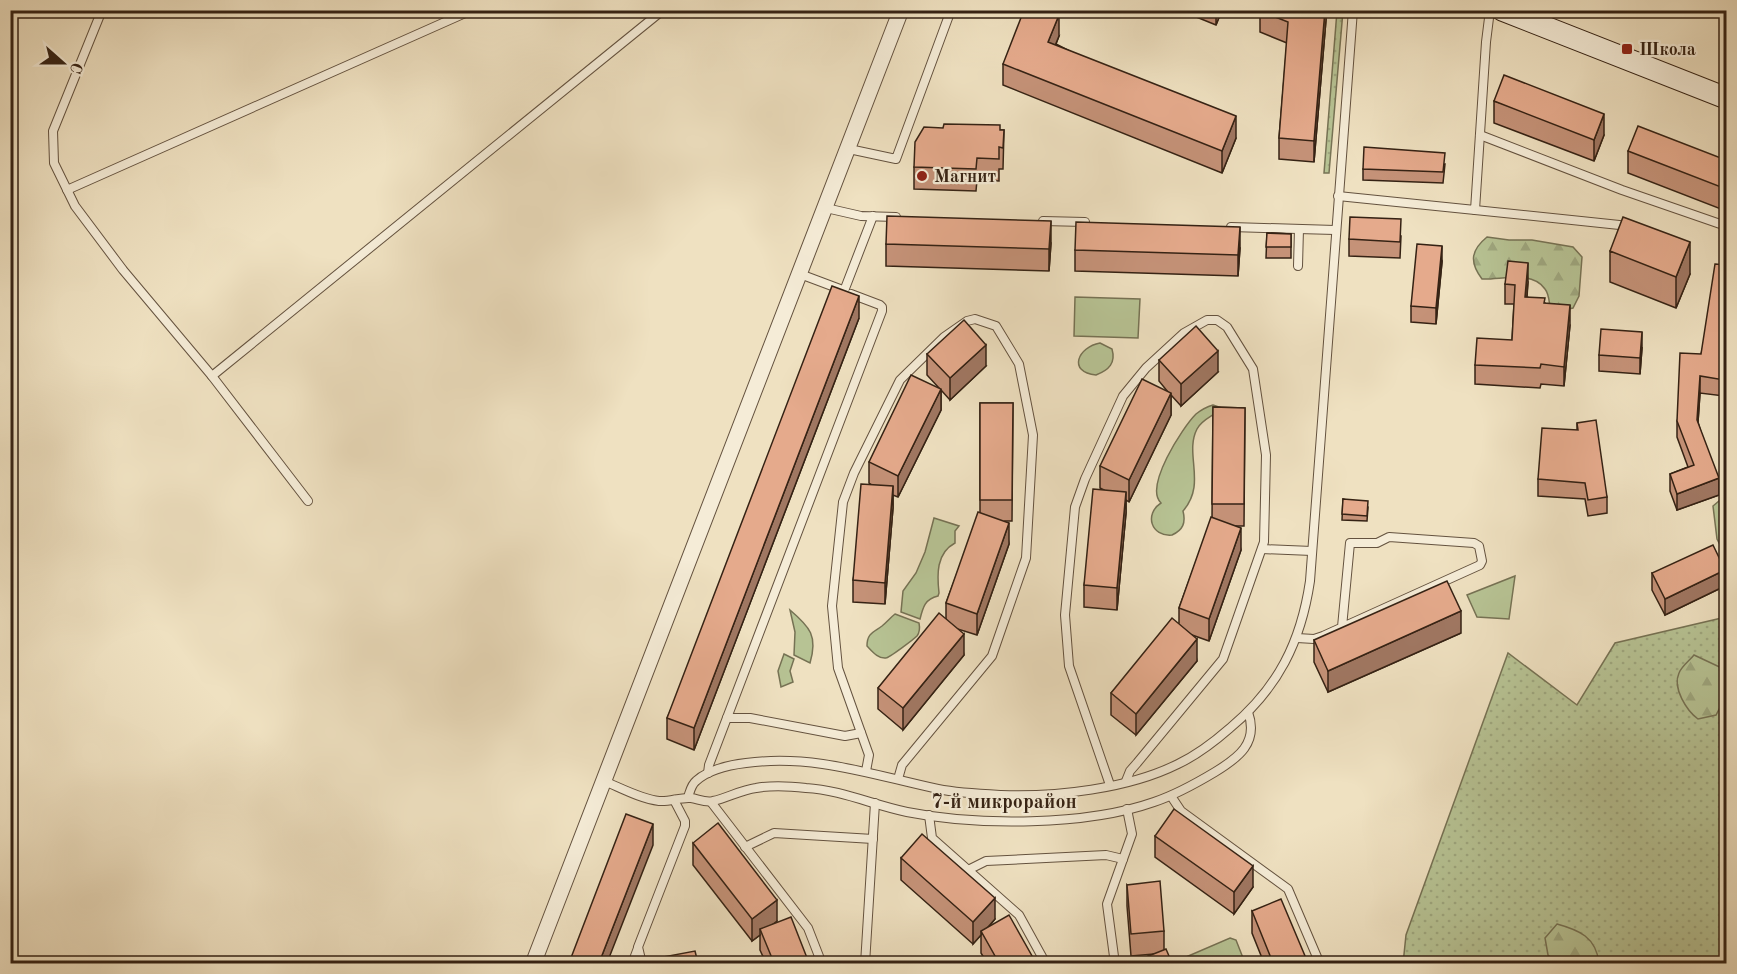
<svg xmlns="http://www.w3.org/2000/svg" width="1737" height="974" font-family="'Old Standard TT',serif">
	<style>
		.grass { fill: url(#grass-dots); stroke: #767254; stroke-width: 1.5 }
		.forest { fill: url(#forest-firs); stroke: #767254; stroke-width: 1.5 }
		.park { fill: #b7c394; stroke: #767254; stroke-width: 1.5 }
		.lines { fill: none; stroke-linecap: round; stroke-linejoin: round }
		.lane-casing { stroke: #64523f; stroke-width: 10 }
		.street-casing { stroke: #64523f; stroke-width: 17 }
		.secondary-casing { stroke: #352214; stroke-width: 23 }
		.lane { stroke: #f5ecd7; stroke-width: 8 }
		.street { stroke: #f5ecd7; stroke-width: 15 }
		.secondary { stroke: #f5ecd7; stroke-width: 21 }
		.wall { fill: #c59278; stroke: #352214; stroke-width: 1.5 }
		.shaded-wall { fill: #a07762; stroke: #352214; stroke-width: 1.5 }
		.building { fill: #e5aa8c; stroke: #352214; stroke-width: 1.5 }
		.poi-dot { fill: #8f2418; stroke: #f5ecd7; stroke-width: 2 }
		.labels { text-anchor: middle; stroke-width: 4.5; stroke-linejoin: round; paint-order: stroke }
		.poi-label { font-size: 18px; font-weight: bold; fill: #352214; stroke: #f5ecd7; text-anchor: start }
		.neighbourhood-label { font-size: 20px; font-weight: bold; fill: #352214; stroke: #f5ecd7 }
	</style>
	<defs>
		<pattern id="grass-dots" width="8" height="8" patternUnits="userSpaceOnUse" patternTransform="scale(1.5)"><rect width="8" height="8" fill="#b7c394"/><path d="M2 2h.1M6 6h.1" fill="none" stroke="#9ea77f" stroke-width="1.8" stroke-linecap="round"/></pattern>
		<pattern id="forest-firs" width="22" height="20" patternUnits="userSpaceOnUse" patternTransform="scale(1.5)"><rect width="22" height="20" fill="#b7c394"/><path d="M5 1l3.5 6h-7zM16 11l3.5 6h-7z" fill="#9ea77f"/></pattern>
	</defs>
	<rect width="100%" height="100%" fill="#efe1c1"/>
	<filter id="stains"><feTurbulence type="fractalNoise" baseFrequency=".00333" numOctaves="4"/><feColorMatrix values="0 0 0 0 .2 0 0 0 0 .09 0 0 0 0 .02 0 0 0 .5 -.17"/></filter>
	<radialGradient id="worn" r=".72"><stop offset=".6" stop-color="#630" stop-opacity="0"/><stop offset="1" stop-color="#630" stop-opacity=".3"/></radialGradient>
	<g class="grass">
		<polygon points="1337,11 1343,11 1329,173 1324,173"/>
		<polygon points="1726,617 1726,963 1403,964 1406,935 1508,653 1577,705 1615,643"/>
	</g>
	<g class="forest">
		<path d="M1487 237 1509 240H1532L1573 247 1582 257 1579 296 1573 308 1559 311 1550 307C1549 301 1549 294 1545 289 1532 270 1501 280 1482 279 1469 262 1471 250 1487 237Z"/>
		<polygon points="1726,495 1726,556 1717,539 1713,506"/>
		<path d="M1694 655 1726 670V696L1716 715 1698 719C1687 711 1672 688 1679 673 1681 667 1690 660 1694 655Z"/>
		<path d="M1557 924C1579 930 1596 937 1599 963H1558L1548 955 1545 938Z"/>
	</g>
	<g class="park">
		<polygon points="1075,297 1140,299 1138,338 1074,336"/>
		<path d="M1100 343 1112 349C1116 363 1109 370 1096 375 1067 372 1078 347 1100 343Z"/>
		<path d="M1213 405 1222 408C1214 416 1202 419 1197 429 1184 454 1207 484 1183 511 1186 523 1183 530 1172 535 1151 537 1144 514 1161 503 1144 487 1182 428 1196 414 1201 410 1206 407 1213 405Z"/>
		<path d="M934 518 959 526 955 531V543C936 553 937 575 939 593L938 596C925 599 923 607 920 619L901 612 903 591 916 573 925 552Z"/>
		<polygon points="1515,576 1509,619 1477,617 1467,595"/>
		<path d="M790 610C810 627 818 636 810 663L794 655 795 632Z"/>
		<path d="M895 614 919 623C920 628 920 632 917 636 914 639 889 658 886 658 878 659 872 651 867 646 867 633 874 632 882 626 887 622 890 618 895 614Z"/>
		<polygon points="784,654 794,659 790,671 793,682 781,687 778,671"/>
		<polygon points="1230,938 1236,940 1245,963 1187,963 1186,957"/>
	</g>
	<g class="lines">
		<g class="lane-casing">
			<g id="lane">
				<polyline points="102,10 53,131 54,163 75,206 123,270 212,376 308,501"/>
				<polyline points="1480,135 1622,190 1726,226"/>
				<polyline points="849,149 896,159 951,10"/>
				<polyline points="67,190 472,10"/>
				<polyline points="1338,196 1475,210 1486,42 1490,10"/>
				<polyline points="826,208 861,216 896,217"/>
				<polyline points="1475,210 1629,226"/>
				<polyline points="1043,221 1085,222"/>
				<polyline points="1231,227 1335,230"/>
				<polyline points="1298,266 1299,229"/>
				<polyline points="800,274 840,289"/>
				<polyline points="844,291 873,216"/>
				<polyline points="212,376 663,10"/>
				<polyline points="1262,549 1312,551"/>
				<polyline points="1297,638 1314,639 1323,636 1480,565 1482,561 1479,546 1474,543 1389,537 1377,543 1350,543 1342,627"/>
				<polyline points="727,718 750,718 845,736 861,733"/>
				<polyline points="866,771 869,755 838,668 832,606 843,502 854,473 900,380 944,337 967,321 975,319 996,326 1019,364 1033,435 1026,558 992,656 902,765 898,779"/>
				<polyline points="708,773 709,765 882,311 882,307 880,305 851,294"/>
				<path d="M604 781C621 788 641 799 659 801 670 802 680 797 691 798 698 799 706 803 713 801 727 798 741 790 756 788 772 785 789 786 806 788 841 790 873 805 907 812 977 826 1086 826 1154 802 1175 795 1195 784 1215 772 1238 758 1259 743 1248 712"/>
				<polyline points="1110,785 1069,666 1065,615 1075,507 1085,479 1123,396 1146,368 1184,333 1207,320 1217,320 1227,327 1253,369 1266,455 1264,542 1223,659 1137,763 1130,771 1126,781"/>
				<polyline points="1171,796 1181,811 1288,889 1320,964"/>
				<path d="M688 797C690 792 691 785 696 781 709 769 729 765 746 763 815 754 872 775 938 789 958 793 980 794 1001 795 1056 797 1128 789 1178 764 1197 755 1214 742 1230 728 1278 688 1301 642 1310 581L1353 10"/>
				<polyline points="711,802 808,928 822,964"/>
				<polyline points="929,815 932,838 1019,915 1046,964"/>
				<polyline points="745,847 774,833 873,839"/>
				<polyline points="968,870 986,861 1106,855 1123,859"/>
				<polyline points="632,964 638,948"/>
				<polyline points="642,964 638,947 685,826 685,821 674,800"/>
				<polyline points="865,964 875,803"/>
				<polyline points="1115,964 1107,904 1132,834 1127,809"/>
			</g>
		</g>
		<g class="street-casing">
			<polyline id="street" points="533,964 901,10"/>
		</g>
		<g class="secondary-casing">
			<polyline id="secondary" points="1502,10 1726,98"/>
		</g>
		<use href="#lane" class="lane"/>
		<use href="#street" class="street"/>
		<use href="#secondary" class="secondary"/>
	</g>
	<g class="wall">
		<polygon points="1179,10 1222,10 1216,25"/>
		<polygon points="1326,10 1326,20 1314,162 1279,159 1279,138 1287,43 1260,32 1260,11"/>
		<polygon points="1709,10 1726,10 1726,19 1719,16"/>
		<polygon points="1059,36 1056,44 1236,138 1222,173 1003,85 1003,64"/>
		<polygon points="1494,101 1604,135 1594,161 1494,123"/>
		<polygon points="1000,130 1004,130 1003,169 999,169 999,181 977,180 976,191 914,189 914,167"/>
		<polygon points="1628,151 1726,160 1726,211 1628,173"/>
		<polygon points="1445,164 1443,183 1363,180 1363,169"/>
		<polygon points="1267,233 1291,234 1291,258 1266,258"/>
		<polygon points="1401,236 1400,258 1349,256 1349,239"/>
		<polygon points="1051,243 1049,271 886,266 886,244"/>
		<polygon points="1240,248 1238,276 1075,271 1075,250"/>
		<polygon points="1610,251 1690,274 1676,308 1610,282"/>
		<polygon points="1442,262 1436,324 1411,322 1411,306"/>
		<polygon points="1726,265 1726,378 1724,396 1700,393 1698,422 1719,495 1677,510 1670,491 1670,474 1688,467 1677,437 1677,421 1701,354"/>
		<polygon points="1528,282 1527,297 1545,303 1570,325 1564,386 1541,384 1540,388 1475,384 1475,365 1512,340 1514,304 1505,304 1505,284"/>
		<polygon points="859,318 694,750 667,739 667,718"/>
		<polygon points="1642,348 1640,374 1599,371 1599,355"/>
		<polygon points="927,354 986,366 950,400 941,390 941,410 898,497 893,495 893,508 885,604 853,602 853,580 872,485 869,483 869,462 939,388 927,375"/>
		<polygon points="1159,360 1218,372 1181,406 1171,395 1171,415 1129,502 1126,500 1126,513 1117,610 1084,607 1084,585 1104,490 1100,488 1100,466 1168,392 1159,381"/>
		<polygon points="980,403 1013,403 1012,521 1005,521 1009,544 977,635 958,629 964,655 903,730 878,709 878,688 946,619 946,603 980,512"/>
		<polygon points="1213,407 1245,408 1244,526 1235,526 1241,550 1209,641 1192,635 1197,661 1136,735 1111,715 1111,693 1179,623 1179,608 1212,518"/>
		<polygon points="1577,423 1607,497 1607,513 1588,516 1585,499 1538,496 1538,479 1577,430"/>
		<polygon points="1343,499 1368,507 1367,521 1342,520"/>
		<polygon points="1652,573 1725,586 1665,615 1652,590"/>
		<polygon points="1461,633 1328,692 1314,662 1314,640"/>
		<polygon points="1155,836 1253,887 1234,914 1155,857"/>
		<polygon points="693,843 777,921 775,923 809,963 766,963 760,950 760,935 752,941 693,865"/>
		<polygon points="901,858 995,919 988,928 1036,963 987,963 981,953 981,935 973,944 901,880"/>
		<polygon points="1127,885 1164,931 1164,949 1172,963 1136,963 1136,961 1154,954 1131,956 1127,906"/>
		<polygon points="1252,911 1308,963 1264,963 1252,933"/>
	</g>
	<g class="shaded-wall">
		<polygon points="1216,10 1222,10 1216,25"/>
		<polygon points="1325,10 1326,10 1326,20 1314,162 1314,141"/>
		<polygon points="1059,15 1059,36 1048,63 1048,42"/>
		<polygon points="1604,114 1604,135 1594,161 1594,140"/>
		<polygon points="1236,116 1236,138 1222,173 1222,151"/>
		<polygon points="1051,221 1051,243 1049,271 1049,249"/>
		<polygon points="1240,227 1240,248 1238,276 1238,255"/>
		<polygon points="1690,242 1690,274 1676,308 1676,277"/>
		<polygon points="1442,246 1442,262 1436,324 1436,308"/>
		<polygon points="1528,263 1528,282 1525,317 1525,297"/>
		<polygon points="859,296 859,318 694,750 694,728"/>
		<polygon points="1570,305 1570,325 1564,386 1564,367"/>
		<polygon points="1642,332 1642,348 1640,374 1640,358"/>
		<polygon points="986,345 986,366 950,400 950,378"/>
		<polygon points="1218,351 1218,372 1181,406 1181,384"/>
		<polygon points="1726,361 1726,378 1724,396 1724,380"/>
		<polygon points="1700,376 1700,393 1697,437 1697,420"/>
		<polygon points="941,389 941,410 898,497 898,476"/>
		<polygon points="1171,393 1171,415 1129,502 1129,480"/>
		<polygon points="1719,478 1719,495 1677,510 1677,494"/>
		<polygon points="893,486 893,508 885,604 885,583"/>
		<polygon points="1126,492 1126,513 1117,610 1117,588"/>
		<polygon points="1009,523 1009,544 977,635 977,614"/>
		<polygon points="1241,528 1241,550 1209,641 1209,619"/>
		<polygon points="1725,570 1725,586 1665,615 1665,599"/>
		<polygon points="1461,611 1461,633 1328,692 1328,671"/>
		<polygon points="964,634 964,655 903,730 903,708"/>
		<polygon points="1197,639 1197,661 1136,735 1136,714"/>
		<polygon points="653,824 653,845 607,963 599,963"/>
		<polygon points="1253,866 1253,887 1234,914 1234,892"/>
		<polygon points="995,898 995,919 982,934 981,931 981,935 973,944 973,922"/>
		<polygon points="777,900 777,921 762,933 760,929 760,935 752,941 752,919"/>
	</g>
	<g class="building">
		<polygon points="1024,10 1048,10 1059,15 1048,42 1236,116 1222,151 1003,64"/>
		<polygon points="1325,10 1314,141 1279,138 1288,22 1260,11"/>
		<polygon points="1504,75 1604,114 1594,140 1494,101"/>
		<polygon points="944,124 1000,125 1000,130 1004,130 1003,148 999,147 999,159 977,158 976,169 914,167 915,142 924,127 943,128"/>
		<polygon points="1638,126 1726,160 1726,189 1628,151"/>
		<polygon points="1364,147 1445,153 1443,172 1363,169"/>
		<polygon points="887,216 1051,221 1049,249 886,244"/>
		<polygon points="1350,217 1401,219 1400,242 1349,239"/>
		<polygon points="1623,217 1690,242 1676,277 1610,251"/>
		<polygon points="1076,222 1240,227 1238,255 1075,250"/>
		<polygon points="1267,233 1291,234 1291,247 1266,247"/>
		<polygon points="1417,244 1442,246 1436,308 1411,306"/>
		<polygon points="1508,261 1528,263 1525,297 1545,298 1544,303 1570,305 1564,367 1541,364 1540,368 1475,365 1477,338 1512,340 1515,285 1505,284"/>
		<polygon points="1715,264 1726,265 1726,361 1724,380 1700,376 1697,420 1719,478 1677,494 1670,474 1694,465 1677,421 1680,353 1701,354"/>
		<polygon points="832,286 859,296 694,728 667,718"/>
		<polygon points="964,320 986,345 950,378 927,354"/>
		<polygon points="1196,326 1218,351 1181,384 1159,360"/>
		<polygon points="1601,329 1642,332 1640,358 1599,355"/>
		<polygon points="911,375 941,389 898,476 869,462"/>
		<polygon points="1142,379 1171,393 1129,480 1100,466"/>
		<polygon points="980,403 1013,403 1012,500 980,500"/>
		<polygon points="1213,407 1245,408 1244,504 1212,504"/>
		<polygon points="1596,420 1607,497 1588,500 1585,483 1538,479 1542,428 1578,430 1577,423"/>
		<polygon points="861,484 893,486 885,583 853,580"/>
		<polygon points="1093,489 1126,492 1117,588 1084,585"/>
		<polygon points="1343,499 1368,501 1367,516 1342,514"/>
		<polygon points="978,512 1009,523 977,614 946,603"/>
		<polygon points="1211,517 1241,528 1209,619 1179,608"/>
		<polygon points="1713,545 1725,570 1665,599 1652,573"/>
		<polygon points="1447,581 1461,611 1328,671 1314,640"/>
		<polygon points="939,613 964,634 903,708 878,688"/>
		<polygon points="1172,618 1197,639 1136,714 1111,693"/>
		<polygon points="1174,809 1253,866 1234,892 1155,836"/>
		<polygon points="626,814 653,824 599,963 569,963"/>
		<polygon points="718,823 777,900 752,919 693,843"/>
		<polygon points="922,834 995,898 973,922 901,858"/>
		<polygon points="1160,881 1164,931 1131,934 1127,885"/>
		<polygon points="1281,899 1308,963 1273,963 1252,911"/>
		<polygon points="1009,915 1036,963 999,963 981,931"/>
		<polygon points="791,917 809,963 774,963 760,929"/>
		<polygon points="1166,949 1172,963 1137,963 1136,961"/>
		<polygon points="695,951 698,963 664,963 663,957"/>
	</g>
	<g class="poi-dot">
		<rect x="1621" y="43" width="12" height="12" rx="3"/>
		<circle cx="922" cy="176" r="6"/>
	</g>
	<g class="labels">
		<g class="poi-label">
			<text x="1639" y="55">Школа</text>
			<text x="934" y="182">Магнит</text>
		</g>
		<g class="neighbourhood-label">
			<text x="1004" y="808">7-й микрорайон</text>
		</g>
	</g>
	<rect width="1737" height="974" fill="none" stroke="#efe1c1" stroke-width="36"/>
	<rect x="12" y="12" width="1713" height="950" fill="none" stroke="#352214" stroke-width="3"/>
	<rect x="18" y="18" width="1701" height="938" fill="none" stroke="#352214" stroke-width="1.5"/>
	<g transform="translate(63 63) rotate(111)" stroke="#f5ecd7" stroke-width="4.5" paint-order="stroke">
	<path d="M0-4.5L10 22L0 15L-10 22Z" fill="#352214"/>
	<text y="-9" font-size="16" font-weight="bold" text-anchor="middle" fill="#352214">С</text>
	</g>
	<rect width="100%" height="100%" filter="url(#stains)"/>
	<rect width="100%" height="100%" fill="url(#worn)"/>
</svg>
